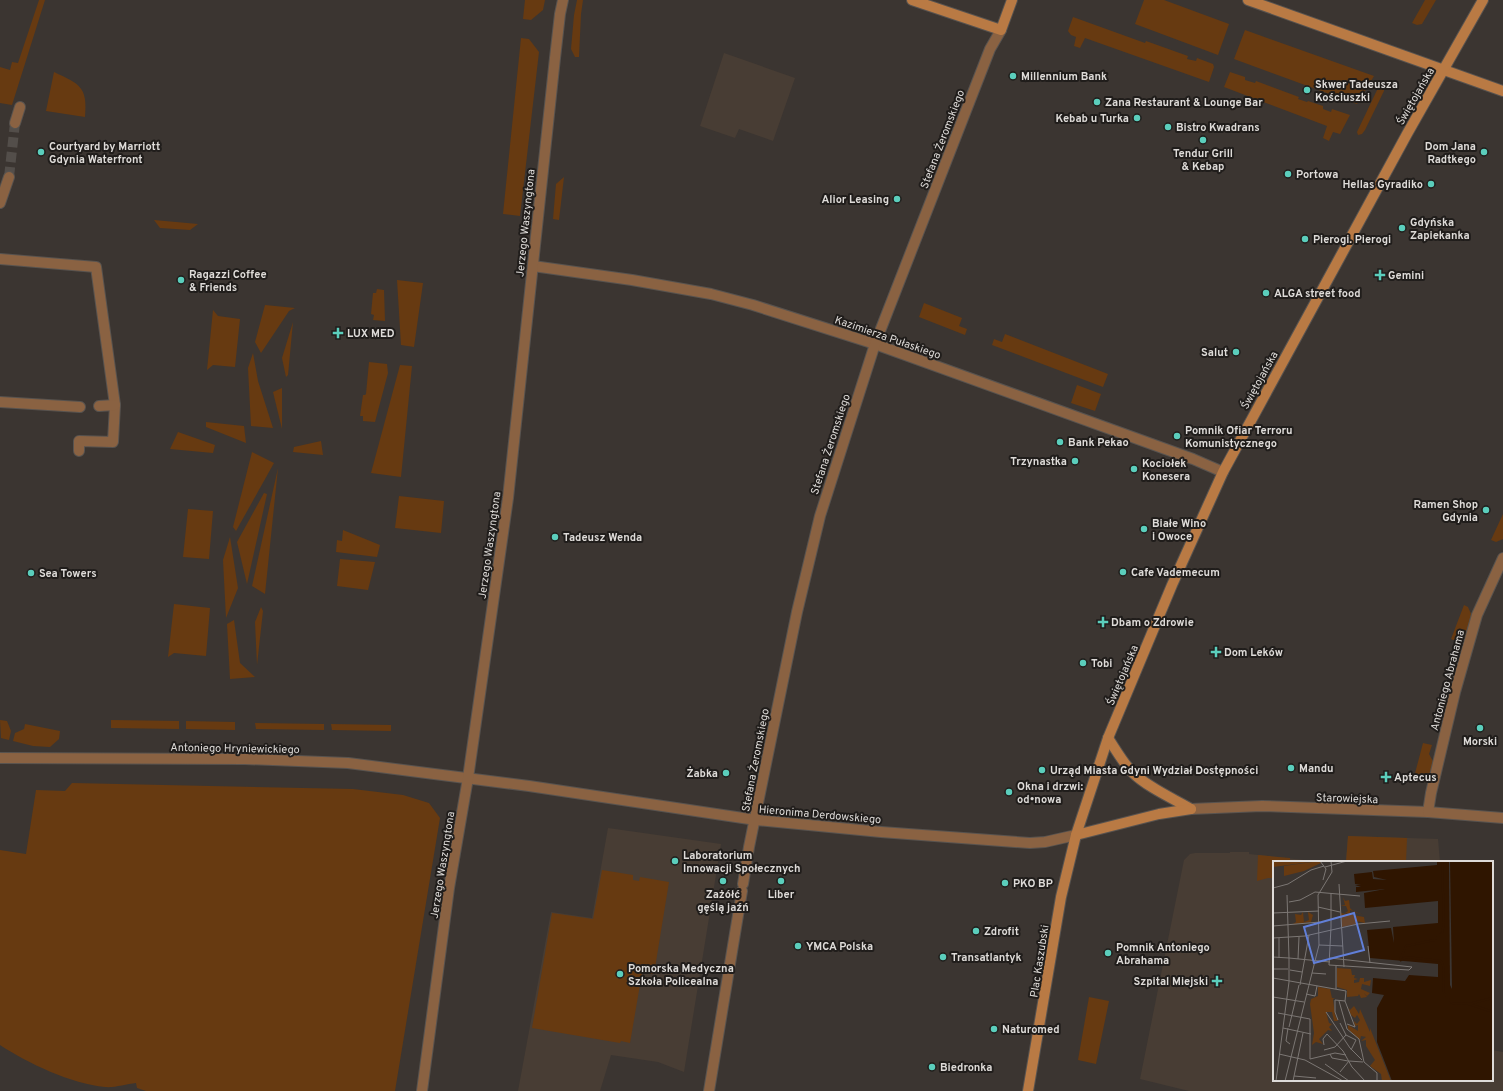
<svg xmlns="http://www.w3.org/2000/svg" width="1503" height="1091" font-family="Overpass,sans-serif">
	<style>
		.built { fill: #483d34 }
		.green { fill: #673a11 }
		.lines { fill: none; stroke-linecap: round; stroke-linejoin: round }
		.street-tunnel { stroke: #534e4a; stroke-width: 10; stroke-dasharray: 10 5; stroke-linecap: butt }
		.street-casing { stroke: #58534f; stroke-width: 12 }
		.secondary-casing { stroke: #58534f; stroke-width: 12 }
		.street { stroke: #8a6242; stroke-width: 10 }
		.secondary { stroke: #b97a44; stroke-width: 10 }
		.poi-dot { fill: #5bcebc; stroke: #201d1b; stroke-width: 1.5 }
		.labels { text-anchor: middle; stroke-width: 4; stroke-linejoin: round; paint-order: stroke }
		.poi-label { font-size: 11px; font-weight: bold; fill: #dedbd8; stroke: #201d1b; text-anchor: start }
		.street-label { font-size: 11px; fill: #dedbd8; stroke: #201d1b }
		.inset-river { fill: none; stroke: #2f1500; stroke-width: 2 }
		.inset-road { fill: none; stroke: #7c7774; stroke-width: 1 }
		.view { fill: #617fd8; fill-opacity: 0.15; stroke: #617fd8; stroke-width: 2 }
		.inset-edge { fill: none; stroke: #dedbd8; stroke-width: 2 }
	</style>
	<rect width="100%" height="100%" fill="#3b3531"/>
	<g class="built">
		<polygon points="724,53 795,78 773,141 739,129 735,138 700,126"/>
		<polygon points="608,828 721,844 684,1072 658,1062 611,1055 600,1091 518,1091 551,912 592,918"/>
		<polygon points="1348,836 1438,839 1440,862 1346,862"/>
		<polygon points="1230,852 1249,852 1249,854 1322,862 1274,862 1274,1080 1492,1080 1492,1050 1503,1052 1503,1091 1189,1091 1140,1079 1184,860 1190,854 1195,853 1230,853"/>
	</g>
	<g class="green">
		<polygon points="39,0 45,0 12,105 0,103 0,67 10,70 12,62 18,63"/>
		<polygon points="525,0 545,0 543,10 531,20 523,19"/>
		<polygon points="577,0 583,0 581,14 579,57 575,57 571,49 574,15"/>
		<polygon points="1144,0 1164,0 1229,24 1218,55 1135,24"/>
		<polygon points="1425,0 1436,0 1422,24 1417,25 1412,23"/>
		<polygon points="1073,17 1145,43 1146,41 1188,56 1187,59 1196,61 1197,58 1213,64 1214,67 1209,82 1085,38 1080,48 1074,46 1076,37 1071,35 1068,31"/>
		<polygon points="1245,30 1374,76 1357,104 1234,59"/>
		<polygon points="521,38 529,39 539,52 520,216 503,214"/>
		<path d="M54 72C79 84 88 86 85 117L46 111Z"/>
		<polygon points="1230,72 1245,77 1245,80 1255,83 1256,81 1299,97 1298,99 1307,102 1308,101 1323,106 1323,109 1331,112 1332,109 1350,115 1340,134 1333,132 1329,141 1323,138 1327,126 1224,87"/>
		<polygon points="1381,86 1384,87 1384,91 1382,95 1365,130 1362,134 1358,135 1357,132 1378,88"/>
		<polygon points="564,177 559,220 553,219 556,184"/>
		<polygon points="154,220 198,224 190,230 160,228"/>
		<polygon points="397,280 423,283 414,347 401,345"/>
		<polygon points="377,289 384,290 385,321 373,320 374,315 371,314 373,293 376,293"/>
		<polygon points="924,303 962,318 959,326 967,329 965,335 919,317"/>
		<polygon points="265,305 295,308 289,311 261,353 255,342"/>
		<polygon points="213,310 218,316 240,319 235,367 213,365 207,370"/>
		<polygon points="293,322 288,375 286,377 282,358"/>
		<polygon points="1005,334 1108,374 1103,387 992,345 994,339 1002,342"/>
		<polygon points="253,353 258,381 273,428 251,426 248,368"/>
		<polygon points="369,362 387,364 388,373 375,422 363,421 363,416 360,416 363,395 365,395 366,394"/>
		<polygon points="400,365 412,366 401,477 371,473"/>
		<polygon points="1077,385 1101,394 1095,411 1071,403"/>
		<polygon points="282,388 282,429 273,392"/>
		<polygon points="206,422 244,426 246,443 206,427"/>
		<polygon points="178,432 215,445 213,453 170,449"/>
		<polygon points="321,441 323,455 293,452 294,447"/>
		<polygon points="252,452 274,463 236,531 233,527"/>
		<polygon points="278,468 265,594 252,586"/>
		<polygon points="264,493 267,494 247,584 237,542"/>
		<polygon points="399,496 444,501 441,533 395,528"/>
		<polygon points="188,509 213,511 209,559 183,557"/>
		<polygon points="1503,514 1503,539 1496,542 1491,540"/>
		<polygon points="343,530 380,545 377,557 336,552 337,540 342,541"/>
		<polygon points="230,537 238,588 226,618 223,560"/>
		<polygon points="340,559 375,562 368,590 337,586"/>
		<polygon points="174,604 210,608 206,656 174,653 168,657"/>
		<path d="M1464 605 1468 607C1469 610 1473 616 1473 620 1473 627 1465 639 1458 642L1451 639Z"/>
		<polygon points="261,607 263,611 257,665 255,622"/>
		<polygon points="234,620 240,663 255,677 230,679 227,624"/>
		<polygon points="0,720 7,721 11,731 9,740 1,738"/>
		<polygon points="111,720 179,721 179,729 111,728"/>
		<polygon points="186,721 235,722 235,730 186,729"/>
		<polygon points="255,723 324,724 324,730 256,729"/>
		<polygon points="25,724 60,731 59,739 50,747 33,746 13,741 15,733 24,729"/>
		<polygon points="331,724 391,725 391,731 332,730"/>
		<polygon points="1423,743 1432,745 1429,754 1435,765 1434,768 1423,781 1413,781"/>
		<path d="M72 783 353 789 403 795 429 803 440 818 395 1091H146L137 1088 136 1083C126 1084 114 1088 105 1087 72 1084 27 1063 0 1045V850L26 854 36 790 65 791Z"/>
		<polygon points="1348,836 1407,838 1406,862 1346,862"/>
		<polygon points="1258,855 1290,858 1290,862 1274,862 1274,878 1268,878 1257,881"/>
		<polygon points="602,870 633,875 633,880 639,881 640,877 669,882 654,974 642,973 630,1043 621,1041 620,1043 532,1028 552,913 593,919"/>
		<polygon points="1089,997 1109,1001 1096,1064 1078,1060"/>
	</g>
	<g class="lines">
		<polyline class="street-tunnel" points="9,177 15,123"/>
		<g class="street-casing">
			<g id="street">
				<polyline points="15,123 20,107"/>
				<polyline points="0,203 9,177"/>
				<polyline points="0,259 96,267 115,405 113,442 79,441 79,451"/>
				<polyline points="533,266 632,280 711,294 753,305 875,344 1193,459 1223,472"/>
				<polyline points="0,402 80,407"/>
				<polyline points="99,406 115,405"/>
				<polyline points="0,758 245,759 348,763 529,786 756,820 881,832 1030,843 1045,842 1076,835"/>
				<polyline points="1191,809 1262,806 1428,812 1503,818"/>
				<polyline points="1428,812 1431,793 1455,692 1477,615 1503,558"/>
				<polyline points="743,884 749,847 797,612 820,516 875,344 990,49 1001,30"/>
				<polyline points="422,1091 449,888 468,778 508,498 555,58 560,14 563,0"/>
				<polyline points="709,1091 742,891"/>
			</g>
		</g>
		<g class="secondary-casing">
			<g id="secondary">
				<polyline points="912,0 1001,30 1012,0"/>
				<polyline points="1248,0 1503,91"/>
				<path d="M1108 738C1116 750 1123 763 1133 773 1149 788 1172 798 1191 809"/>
				<polyline points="1076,835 1159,814 1191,809"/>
				<polyline points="1028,1091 1061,897 1076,835 1108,738 1172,585 1223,472 1407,134 1483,0"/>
			</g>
		</g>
		<use href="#street" class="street"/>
		<use href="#secondary" class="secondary"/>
	</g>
	<g class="poi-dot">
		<circle cx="1013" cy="76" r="4"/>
		<circle cx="1307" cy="90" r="4"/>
		<circle cx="1097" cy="102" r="4"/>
		<circle cx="1137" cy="118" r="4"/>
		<circle cx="1168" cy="127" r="4"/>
		<circle cx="1203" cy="140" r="4"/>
		<circle cx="41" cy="152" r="4"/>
		<circle cx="1484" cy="152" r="4"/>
		<circle cx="1288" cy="174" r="4"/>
		<circle cx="1431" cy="184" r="4"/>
		<circle cx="897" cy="199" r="4"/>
		<circle cx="1402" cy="228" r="4"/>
		<circle cx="1305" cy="239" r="4"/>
		<path d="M1378 269h4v4h4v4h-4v4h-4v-4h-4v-4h4z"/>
		<circle cx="181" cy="280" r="4"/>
		<circle cx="1266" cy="293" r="4"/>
		<path d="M336 327h4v4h4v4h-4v4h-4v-4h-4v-4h4z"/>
		<circle cx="1236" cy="352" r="4"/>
		<circle cx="1177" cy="436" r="4"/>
		<circle cx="1060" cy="442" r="4"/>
		<circle cx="1075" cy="461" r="4"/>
		<circle cx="1134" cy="469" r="4"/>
		<circle cx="1486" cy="510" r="4"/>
		<circle cx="1144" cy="529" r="4"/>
		<circle cx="555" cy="537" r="4"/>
		<circle cx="1123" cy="572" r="4"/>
		<circle cx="31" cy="573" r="4"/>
		<path d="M1101 616h4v4h4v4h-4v4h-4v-4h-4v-4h4z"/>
		<path d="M1214 646h4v4h4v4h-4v4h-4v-4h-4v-4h4z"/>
		<circle cx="1083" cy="663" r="4"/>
		<circle cx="1480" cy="728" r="4"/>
		<circle cx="1291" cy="768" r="4"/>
		<circle cx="1042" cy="770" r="4"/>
		<circle cx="726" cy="773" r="4"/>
		<path d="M1384 771h4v4h4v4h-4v4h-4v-4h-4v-4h4z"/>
		<circle cx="1009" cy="792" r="4"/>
		<circle cx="675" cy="861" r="4"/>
		<circle cx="723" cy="881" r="4"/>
		<circle cx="781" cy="881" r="4"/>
		<circle cx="1005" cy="883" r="4"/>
		<circle cx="976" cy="931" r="4"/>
		<circle cx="798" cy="946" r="4"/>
		<circle cx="1108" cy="953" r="4"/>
		<circle cx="943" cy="957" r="4"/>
		<circle cx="620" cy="974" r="4"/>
		<path d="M1215 975h4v4h4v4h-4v4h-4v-4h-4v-4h4z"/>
		<circle cx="994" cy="1029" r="4"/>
		<circle cx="932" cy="1067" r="4"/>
	</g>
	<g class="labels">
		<g class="poi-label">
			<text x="1021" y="80">Millennium Bank</text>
			<text x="1315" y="88">Skwer Tadeusza<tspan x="1315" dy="13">Kościuszki</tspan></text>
			<text x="1105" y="106">Zana Restaurant &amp; Lounge Bar</text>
			<text x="1129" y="122" text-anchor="end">Kebab u Turka</text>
			<text x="1176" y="131">Bistro Kwadrans</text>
			<text x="49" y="150">Courtyard by Marriott<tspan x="49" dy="13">Gdynia Waterfront</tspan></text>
			<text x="1476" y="150" text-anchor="end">Dom Jana<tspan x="1476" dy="13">Radtkego</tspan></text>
			<text x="1203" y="157" text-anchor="middle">Tendur Grill<tspan x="1203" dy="13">&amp; Kebap</tspan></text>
			<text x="1296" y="178">Portowa</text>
			<text x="1423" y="188" text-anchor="end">Hellas Gyradiko</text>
			<text x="889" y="203" text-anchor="end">Alior Leasing</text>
			<text x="1410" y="226">Gdyńska<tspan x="1410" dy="13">Zapiekanka</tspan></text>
			<text x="1313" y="243">Pierogi. Pierogi</text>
			<text x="189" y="278">Ragazzi Coffee<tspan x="189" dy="13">&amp; Friends</tspan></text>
			<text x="1388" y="279">Gemini</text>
			<text x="1274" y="297">ALGA street food</text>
			<text x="347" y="337">LUX MED</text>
			<text x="1228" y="356" text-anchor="end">Salut</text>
			<text x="1185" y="434">Pomnik Ofiar Terroru<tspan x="1185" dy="13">Komunistycznego</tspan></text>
			<text x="1068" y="446">Bank Pekao</text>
			<text x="1067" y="465" text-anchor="end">Trzynastka</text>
			<text x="1142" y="467">Kociołek<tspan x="1142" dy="13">Konesera</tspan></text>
			<text x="1478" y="508" text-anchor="end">Ramen Shop<tspan x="1478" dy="13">Gdynia</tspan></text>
			<text x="1152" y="527">Białe Wino<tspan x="1152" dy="13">i Owoce</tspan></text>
			<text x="563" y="541">Tadeusz Wenda</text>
			<text x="1131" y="576">Cafe Vademecum</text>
			<text x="39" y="577">Sea Towers</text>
			<text x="1111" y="626">Dbam o Zdrowie</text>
			<text x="1224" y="656">Dom Leków</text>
			<text x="1091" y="667">Tobi</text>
			<text x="1480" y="745" text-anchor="middle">Morski</text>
			<text x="1299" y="772">Mandu</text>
			<text x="1050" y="774">Urząd Miasta Gdyni Wydział Dostępności</text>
			<text x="718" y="777" text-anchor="end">Żabka</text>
			<text x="1394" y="781">Aptecus</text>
			<text x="1017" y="790">Okna i drzwi:<tspan x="1017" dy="13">od•nowa</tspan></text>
			<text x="683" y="859">Laboratorium<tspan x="683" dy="13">Innowacji Społecznych</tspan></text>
			<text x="1013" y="887">PKO BP</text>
			<text x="723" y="898" text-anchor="middle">Zażółć<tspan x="723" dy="13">gęślą jaźń</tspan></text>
			<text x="781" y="898" text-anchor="middle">Liber</text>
			<text x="984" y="935">Zdrofit</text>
			<text x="806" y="950">YMCA Polska</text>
			<text x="1116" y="951">Pomnik Antoniego<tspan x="1116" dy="13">Abrahama</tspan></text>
			<text x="951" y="961">Transatlantyk</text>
			<text x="628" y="972">Pomorska Medyczna<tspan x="628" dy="13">Szkoła Policealna</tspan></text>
			<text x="1208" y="985" text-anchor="end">Szpital Miejski</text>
			<text x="1002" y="1033">Naturomed</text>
			<text x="940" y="1071">Biedronka</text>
		</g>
		<g class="street-label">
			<text transform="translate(1415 96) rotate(-60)" y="4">Świętojańska</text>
			<text transform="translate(942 139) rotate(-69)" y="4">Stefana Żeromskiego</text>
			<text transform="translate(525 223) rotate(-84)" y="4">Jerzego Waszyngtona</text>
			<text transform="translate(888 337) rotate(19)" y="4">Kazimierza Pułaskiego</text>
			<text transform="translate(1259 380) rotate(-61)" y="4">Świętojańska</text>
			<text transform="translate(830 444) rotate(-72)" y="4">Stefana Żeromskiego</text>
			<text transform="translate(489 545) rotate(-82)" y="4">Jerzego Waszyngtona</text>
			<text transform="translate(1122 675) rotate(-67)" y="4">Świętojańska</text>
			<text transform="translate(1447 680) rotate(-75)" y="4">Antoniego Abrahama</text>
			<text transform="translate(235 748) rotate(1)" y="4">Antoniego Hryniewickiego</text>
			<text transform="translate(755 760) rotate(-79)" y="4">Stefana Żeromskiego</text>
			<text transform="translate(1347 798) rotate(2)" y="4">Starowiejska</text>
			<text transform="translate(820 814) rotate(5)" y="4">Hieronima Derdowskiego</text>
			<text transform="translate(442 865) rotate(-81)" y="4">Jerzego Waszyngtona</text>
			<text transform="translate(1039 961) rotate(-81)" y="4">Plac Kaszubski</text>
		</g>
	</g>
	<g transform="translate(1273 861)">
		<rect width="220" height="220" fill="#3b3531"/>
		<path d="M46 0 48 2 31 10 11 15V5ZM0 1 2 0 38 1 0 6ZM70 36 72 40 76 39 77 47 81 51 91 54 77 49V53L72 52 75 50 73 45H67L72 44ZM30 51 31 61 36 59 35 51 40 54 38 61 20 63 23 61 22 53 28 54ZM68 52 91 56 92 62 83 60V63L69 66ZM64 107 78 108 79 114H82L81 117 85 118 81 119V122L86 121 87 117 90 119 87 117H91V121L98 119 97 125 89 123 88 128 97 132 94 135 91 132 94 136 88 137 86 133 85 135 74 136V129L64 126ZM45 126 57 128 59 137H62L60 138 62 154 65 160H61L59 151H53L56 162 59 163 56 166 59 170 55 169 46 178 50 183 43 181 39 184 41 172 37 143 38 138 45 135ZM81 145 86 153 87 148 97 171V167L118 220H109L108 213 97 205 102 199 93 185V179L88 180 93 176 88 175 87 179 75 168V164L85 170V164L82 165 81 160 84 163 87 159 84 154 82 157 78 154 75 146 77 149Z" fill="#673a11"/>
		<path d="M164 0H220V220H119L104 181V147L111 134 99 132 100 117 132 120 136 114 165 116V103L97 97 94 69 118 67 121 82 120 66 165 62V40L92 47 91 32 112 28 83 31V26H88L82 24 88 23H82L81 13 99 11 100 18 114 19 101 16 100 10 164 4Z" fill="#2f1500"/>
		<path d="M176 0H177L179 128 177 124Z" fill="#3b3531"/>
		<path class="inset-river" d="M127 99 133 85 161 79 169 72 171 62 169 0M127 100 133 96 168 100 170 104 171 132 179 142 196 143 220 137M196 143 220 151"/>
		<path class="inset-road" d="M47 0 53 8 50 19M52 6 74 0M66 23 71 106M0 27 15 23 38 9 51 5M58 32V66M14 34 16 97 57 101M16 41 27 39 42 31 87 35M45 46 67 51M0 52 46 50M0 65 47 61M58 66 56 104 136 109 139 106M0 77 32 75 85 63 117 60M46 84 70 85M95 85 97 102M0 96 16 97V121L3 220M6 97V77M57 97 139 106M25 98 26 76M0 108H15M17 109 29 111M39 112 53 113M0 117 73 130 72 140 82 166 74 163M27 124 36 74M63 128V105M33 133 42 135 44 125M0 136 31 141M23 137 26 124M66 140 74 168 86 178 91 201 104 212V220M53 151 77 187 89 199M5 152 37 158V198M65 159 62 151V139L72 140M67 162 73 174 83 179 78 189M16 166 23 137M10 167 38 173M15 167 13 180 17 183M51 184 50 178 54 173 70 190 79 206 92 220M51 189 62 186 73 174M6 193 32 199 70 220M57 193 59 197 75 200M37 198 62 192 73 194M76 200 90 201M52 203 76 220M67 211 76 200M21 215 43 217M12 220 46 84 45 34 59 11 58 0M20 220 30 172"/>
		<path class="view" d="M81 52 91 89 41 102 31 66Z"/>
		<rect width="220" height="220" class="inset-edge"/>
	</g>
</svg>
